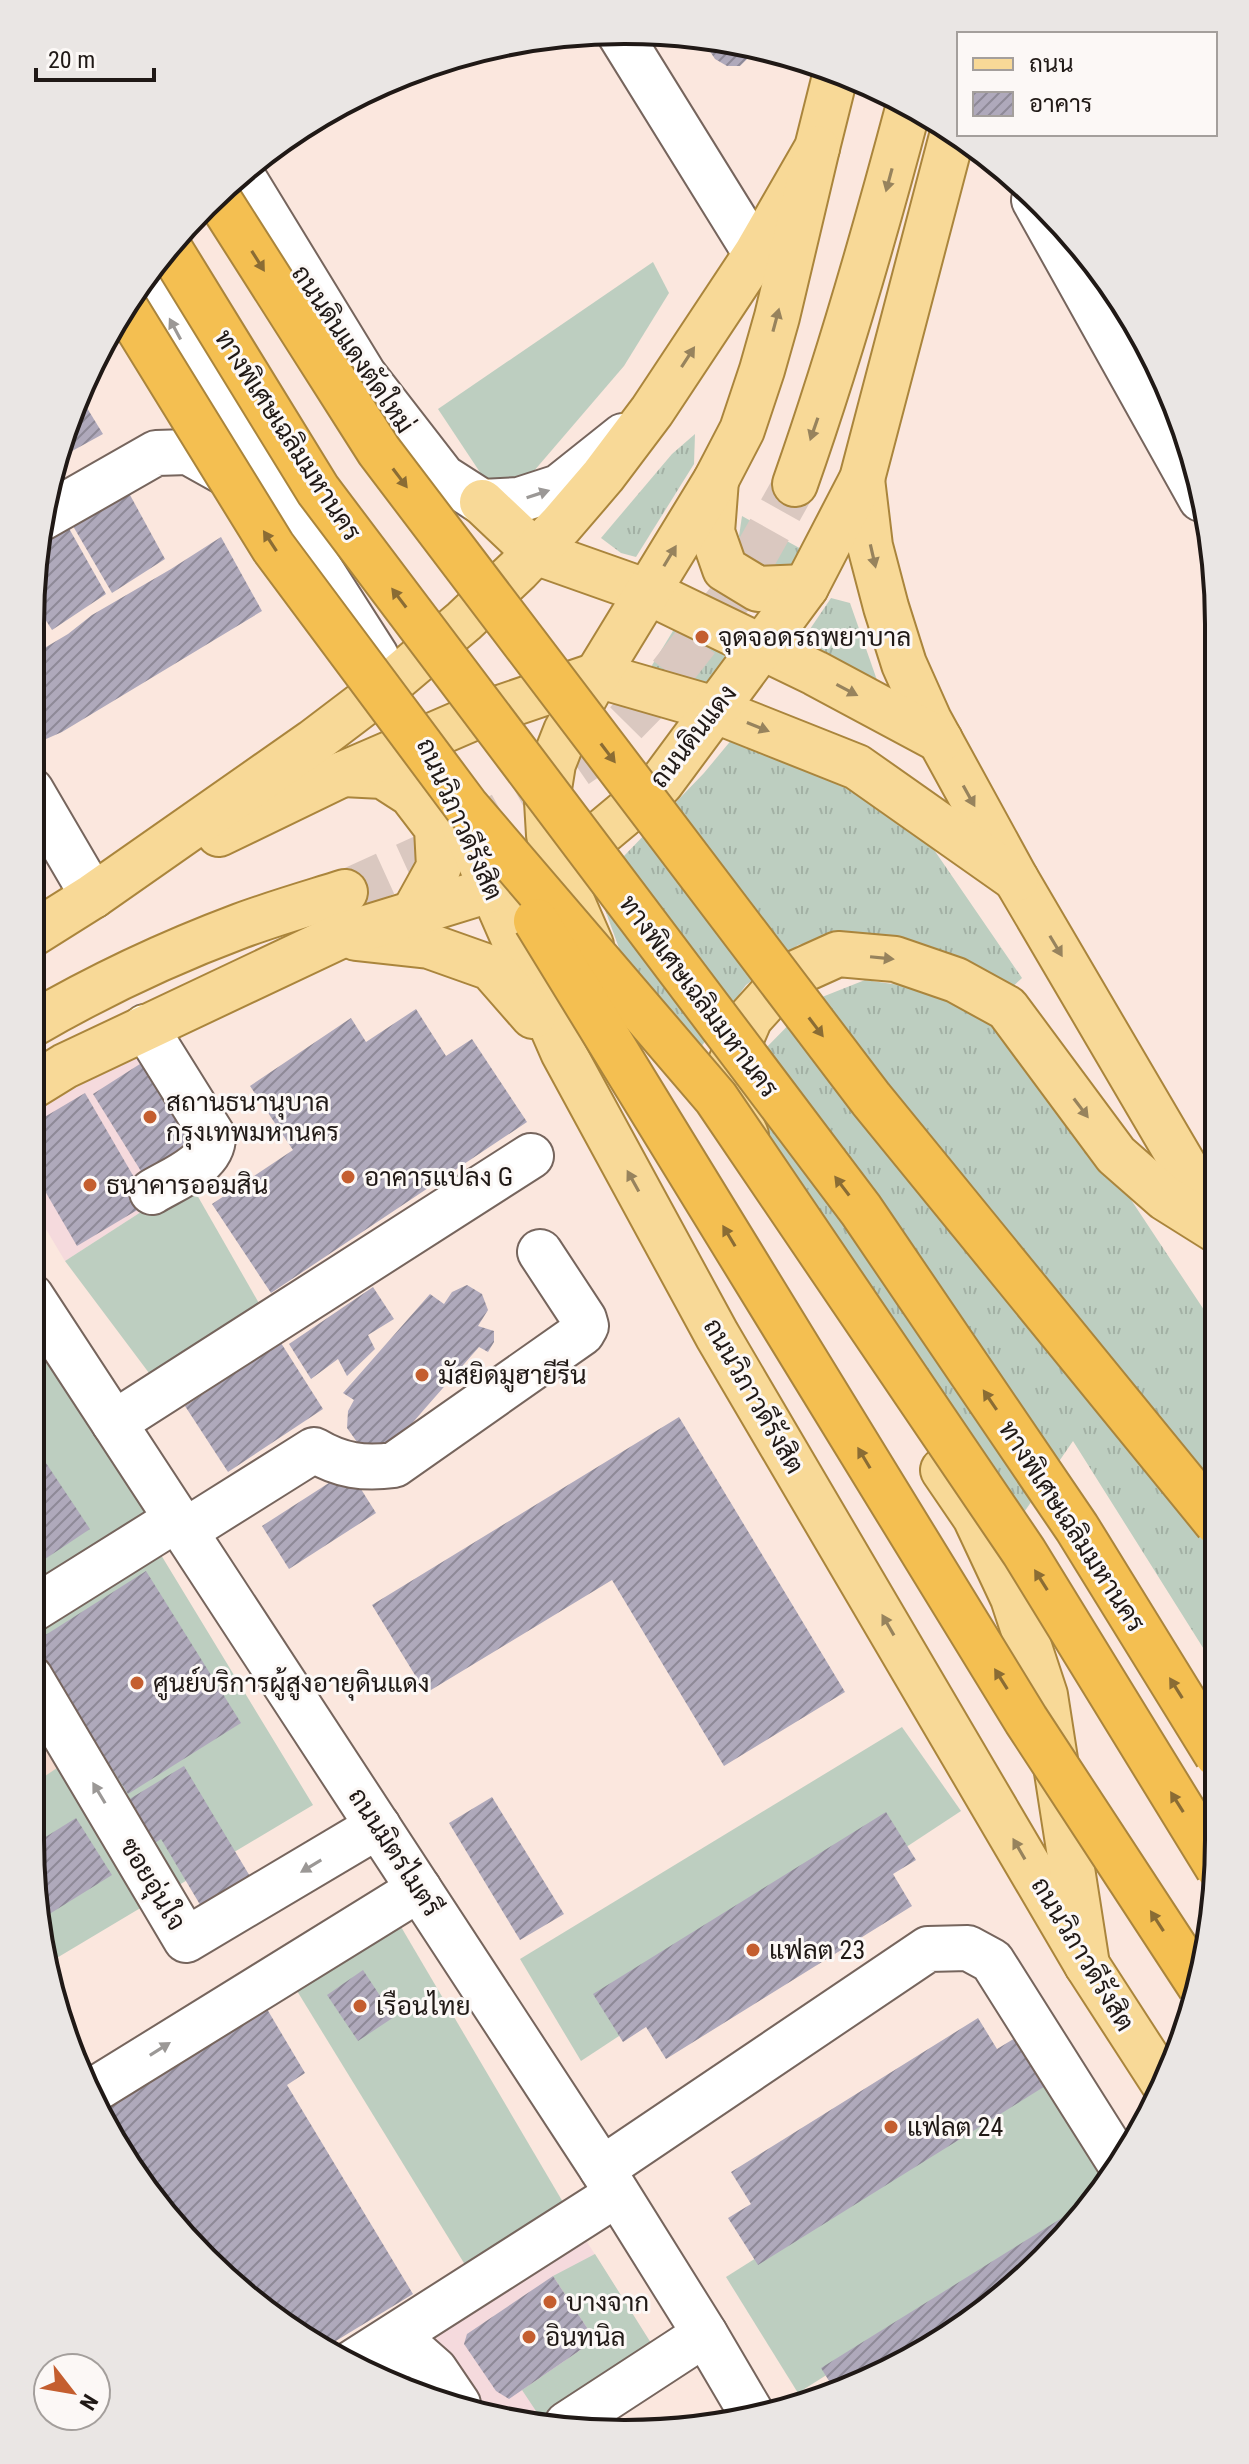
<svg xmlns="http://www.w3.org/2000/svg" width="1249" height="2464" font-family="'Roboto Condensed',Sarabun,sans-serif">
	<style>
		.commercial { fill: #f5dadd }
		.built { fill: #f5dacd }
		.grass { fill: url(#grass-tufts) }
		.garden { fill: #bdcec0 }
		.building { fill: url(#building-hatch) }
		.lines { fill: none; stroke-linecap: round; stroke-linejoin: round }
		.major-tunnel { stroke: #dac8c0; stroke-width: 44; stroke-dasharray: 44 22; stroke-linecap: butt }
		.minor-casing { stroke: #76655d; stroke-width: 48 }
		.major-casing { stroke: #aa853c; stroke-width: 48 }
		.minor { stroke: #fff; stroke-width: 44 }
		.major { stroke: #f8d997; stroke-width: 44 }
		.highway-bridge-casing { stroke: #aa853c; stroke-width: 48; stroke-linecap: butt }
		.highway-bridge { stroke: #f4bf51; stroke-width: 44 }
		.oneway { fill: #97835d }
		.oneway2 { fill: #8a6c34 }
		.oneway3 { fill: #9b9896 }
		.poi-dot { fill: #c45e2f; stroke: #fcf8f6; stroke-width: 3 }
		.labels { text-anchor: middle; stroke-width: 6; stroke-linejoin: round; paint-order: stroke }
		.street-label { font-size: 26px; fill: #201916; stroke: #fcf8f6 }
		.poi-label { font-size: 26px; fill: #201916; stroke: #fcf8f6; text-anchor: start }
		.rim { fill: none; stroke: #201916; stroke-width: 4 }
	</style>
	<defs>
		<pattern id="grass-tufts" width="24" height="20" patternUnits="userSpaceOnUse" patternTransform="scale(2)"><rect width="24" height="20" fill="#bdcec0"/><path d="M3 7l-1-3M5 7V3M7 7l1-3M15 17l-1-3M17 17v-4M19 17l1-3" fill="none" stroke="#a2b0a4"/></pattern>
		<pattern id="building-hatch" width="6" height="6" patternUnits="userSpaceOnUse" patternTransform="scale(2)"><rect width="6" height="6" fill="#afa9bb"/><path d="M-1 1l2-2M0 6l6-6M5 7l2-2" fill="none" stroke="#8e8997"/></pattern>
	</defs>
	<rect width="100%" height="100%" fill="#fbe7de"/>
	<g class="commercial">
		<polygon points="158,1042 231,1154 65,1261 31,1204 31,1113"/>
		<polygon points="582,2234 656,2351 543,2424 508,2422 370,2370"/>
	</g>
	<polygon class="built" points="30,1715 58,1769 30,1785"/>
	<g class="grass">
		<polygon points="695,434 694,464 636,557 621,553 601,538 672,454"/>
		<polygon points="742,516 803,550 795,565 776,569 761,566 746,551 739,536"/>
		<polygon points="831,598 850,603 878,683 808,650 806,635"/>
		<polygon points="676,626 736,657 708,688 643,680"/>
		<polygon points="733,738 857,780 917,825 1022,978 1007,992 844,935 798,945 746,985 701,1047 627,970 596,885 704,773"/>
		<polygon points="865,980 954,993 1009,1034 1110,1168 1216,1328 1217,1670 1073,1441 1005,1540 759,1136 762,1052 812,1001"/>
	</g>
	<g class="garden">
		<polygon points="653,262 669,293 624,366 503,507 438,409"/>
		<polygon points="189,1181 260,1305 152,1377 65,1261"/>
		<polygon points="31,1333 154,1512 30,1591"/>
		<polygon points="158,1550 313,1805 50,1962 30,1839 30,1786 57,1768 30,1715 30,1633"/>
		<polygon points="902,1727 961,1811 581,2061 520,1959"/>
		<polygon points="397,1920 567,2209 467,2268 294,1986"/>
		<polygon points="1053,2071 1112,2166 1075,2218 798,2393 726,2277"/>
		<polygon points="595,2254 656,2351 544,2423 522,2390 595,2340 553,2276"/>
	</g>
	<g class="building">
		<polygon points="701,38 755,46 751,55 740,66 727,66 715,59"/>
		<polygon points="1072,238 1096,263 1174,397 1185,440"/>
		<polygon points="79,395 103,434 54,461"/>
		<polygon points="124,484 165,559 112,593 66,514"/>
		<polygon points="62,516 106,594 52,630 31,597 31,586 41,527"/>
		<polygon points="221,537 262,611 62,732 37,743 31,731 31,656 68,634 92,615 171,569"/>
		<polygon points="416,1009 446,1056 472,1039 527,1122 271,1293 212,1204 293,1150 250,1086 351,1018 366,1042"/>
		<polygon points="154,1055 205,1138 144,1176 93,1094"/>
		<polygon points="85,1093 149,1203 77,1246 31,1167 31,1125"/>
		<polygon points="467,1285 482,1294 488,1310 478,1326 494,1331 494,1342 488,1352 479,1347 392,1446 385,1442 372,1448 357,1442 347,1428 348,1411 354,1400 343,1393 430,1294 444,1304 452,1292"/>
		<polygon points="373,1287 394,1319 368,1335 375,1349 347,1376 338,1359 311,1379 289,1344"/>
		<polygon points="281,1343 323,1409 228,1472 185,1406"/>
		<polygon points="679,1417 845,1692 724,1766 612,1580 426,1693 372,1605"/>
		<polygon points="30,1439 90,1529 30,1569"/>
		<polygon points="349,1470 376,1513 289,1569 262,1526"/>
		<polygon points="146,1571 241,1723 128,1794 33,1643"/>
		<polygon points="184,1766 251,1878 202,1908 161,1839 144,1850 118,1806"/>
		<polygon points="492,1797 564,1914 520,1940 449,1823"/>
		<polygon points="886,1812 916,1860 893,1874 912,1906 666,2059 646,2027 623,2042 593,1994"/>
		<polygon points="76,1818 112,1875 43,1918 31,1846"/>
		<polygon points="363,1970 394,2017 358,2041 327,1995"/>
		<polygon points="264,2004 305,2073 287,2085 413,2294 321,2350 232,2286 153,2202 100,2103"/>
		<polygon points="978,2018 997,2049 1020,2035 1050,2083 758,2265 728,2218 751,2204 731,2172"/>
		<polygon points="1086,2203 1045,2260 887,2373 834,2389 821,2368"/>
		<polygon points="553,2276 595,2340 509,2399 496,2391 464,2344 467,2334"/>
		<polygon points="408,2364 426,2392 389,2378"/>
	</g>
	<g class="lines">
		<polyline class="major-tunnel" points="345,892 442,848 524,802 598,751 658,690 734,593 795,484"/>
		<g class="minor-casing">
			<g id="minor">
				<polyline points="619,33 756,254"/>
				<polyline points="240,172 364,375 443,477 482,502 519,500 559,487 623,436"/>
				<polyline points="1034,200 1201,499"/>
				<polyline points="145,275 214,403 376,656"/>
				<polyline points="42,518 156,453 188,452 240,481"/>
				<polyline points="31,790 93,896"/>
				<path d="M145 1027 213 1136C214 1164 173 1179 152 1192"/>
				<polyline points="31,1296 602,2169 705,2334 752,2414"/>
				<polyline points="114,1423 531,1156"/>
				<path d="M185 1531 314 1450C341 1466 364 1469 394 1465L582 1333 586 1326 584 1319 540 1252"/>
				<polyline points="30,1611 177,1519"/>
				<polyline points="30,1677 186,1940 378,1826"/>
				<polyline points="94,2090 419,1889"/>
				<polyline points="602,2169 928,1949 968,1948 992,1961 1117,2159"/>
				<polyline points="352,2363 617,2194"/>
				<polyline points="374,2372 398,2354 418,2355 435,2370 458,2404"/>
				<polyline points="567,2424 705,2334"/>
			</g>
		</g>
		<g class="major-casing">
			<g id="major">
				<polyline points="862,479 870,546 886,607 904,664 929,720 1016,879 1216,1220"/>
				<polyline points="716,480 712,532 725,569 758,589 806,587"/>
				<path d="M795 484C839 359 875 233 909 105"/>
				<polyline points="482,502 535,552 648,592 815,673 940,740"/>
				<polyline points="343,774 383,776 411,794 437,828 439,867 413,914"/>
				<polyline points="450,793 563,1052 717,1335 1087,1965 1164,2084"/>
				<polyline points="219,834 343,774 482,714 597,675 701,705 857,767 1016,879"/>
				<polyline points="31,935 93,896 313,742 392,682 464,621 518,570 561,525 603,476 652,411 756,254 817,148 836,72"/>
				<polyline points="356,938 429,946 491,968 533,1016"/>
				<polyline points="591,945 558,869 549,835 547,801 553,764 566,731 597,675 716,480 742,430 762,370 777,317 817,148"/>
				<path d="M31 1025C98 986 168 953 240 926 275 913 310 903 345 892"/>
				<polyline points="31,1087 65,1066 340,936 558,869 661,783 806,587 862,479 953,132"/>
				<polyline points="746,1135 734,1109 728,1069 750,1018 787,977 838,954 895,959 956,980 1007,1008 1116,1155 1165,1198 1216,1230"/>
				<polyline points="943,1470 975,1517 1013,1598 1045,1695 1087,1965"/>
			</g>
		</g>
		<use href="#minor" class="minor"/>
		<use href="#major" class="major"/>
		<g class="highway-bridge-casing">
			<g id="highway-bridge">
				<polyline points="216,195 379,451 871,1099 1217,1523"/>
				<polyline points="168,246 318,490 861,1210 1077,1528 1217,1755"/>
				<polyline points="125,307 273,547 466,806 716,1098 1024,1552 1218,1868"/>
				<polyline points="536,921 1026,1720 1200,1986"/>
			</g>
		</g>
		<use href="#highway-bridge" class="highway-bridge"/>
	</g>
	<defs><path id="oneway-solid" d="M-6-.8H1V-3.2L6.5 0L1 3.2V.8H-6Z" transform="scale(2)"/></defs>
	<g class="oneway">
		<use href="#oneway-solid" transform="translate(889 180) rotate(105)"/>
		<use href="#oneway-solid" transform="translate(776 320) rotate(-75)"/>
		<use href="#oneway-solid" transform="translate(688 357) rotate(-57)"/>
		<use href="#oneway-solid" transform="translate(814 429) rotate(109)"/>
		<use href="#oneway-solid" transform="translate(670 556) rotate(-59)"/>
		<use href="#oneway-solid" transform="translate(873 556) rotate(77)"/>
		<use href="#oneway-solid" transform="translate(847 690) rotate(28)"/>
		<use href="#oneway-solid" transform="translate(758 727) rotate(22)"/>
		<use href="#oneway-solid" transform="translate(969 796) rotate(61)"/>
		<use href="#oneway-solid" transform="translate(1056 946) rotate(59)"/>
		<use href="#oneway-solid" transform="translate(882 958) rotate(6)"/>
		<use href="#oneway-solid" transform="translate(1081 1108) rotate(53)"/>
		<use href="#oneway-solid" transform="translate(633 1181) rotate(-119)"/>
		<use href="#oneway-solid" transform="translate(888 1625) rotate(-120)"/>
		<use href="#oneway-solid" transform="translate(1019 1849) rotate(-120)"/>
	</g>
	<g class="oneway2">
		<use href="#oneway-solid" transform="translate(258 261) rotate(58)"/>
		<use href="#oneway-solid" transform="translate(400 478) rotate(53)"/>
		<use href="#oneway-solid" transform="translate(270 541) rotate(-123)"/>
		<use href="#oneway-solid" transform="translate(399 598) rotate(-127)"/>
		<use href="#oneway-solid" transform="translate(608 753) rotate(53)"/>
		<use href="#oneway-solid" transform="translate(816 1027) rotate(53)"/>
		<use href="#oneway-solid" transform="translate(842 1186) rotate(-127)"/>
		<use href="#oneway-solid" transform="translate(729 1236) rotate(-121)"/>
		<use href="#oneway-solid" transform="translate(990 1400) rotate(-124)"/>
		<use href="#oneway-solid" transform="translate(864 1458) rotate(-121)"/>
		<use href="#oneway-solid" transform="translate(1041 1580) rotate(-122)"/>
		<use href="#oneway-solid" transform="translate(1001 1679) rotate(-122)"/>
		<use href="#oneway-solid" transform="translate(1176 1688) rotate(-122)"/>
		<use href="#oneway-solid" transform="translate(1177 1802) rotate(-122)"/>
		<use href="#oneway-solid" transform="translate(1157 1921) rotate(-123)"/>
	</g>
	<g class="oneway3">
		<use href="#oneway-solid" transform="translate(175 329) rotate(-118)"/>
		<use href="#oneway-solid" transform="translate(538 494) rotate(-18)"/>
		<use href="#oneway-solid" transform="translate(99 1793) rotate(-121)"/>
		<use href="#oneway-solid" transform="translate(311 1866) rotate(149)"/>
		<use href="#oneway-solid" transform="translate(160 2049) rotate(-32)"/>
	</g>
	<g class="poi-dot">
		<circle cx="702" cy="637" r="8"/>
		<circle cx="150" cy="1117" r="8"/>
		<circle cx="348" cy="1177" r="8"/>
		<circle cx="90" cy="1185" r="8"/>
		<circle cx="422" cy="1375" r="8"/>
		<circle cx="137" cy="1683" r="8"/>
		<circle cx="753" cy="1950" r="8"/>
		<circle cx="360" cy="2006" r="8"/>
		<circle cx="891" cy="2127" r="8"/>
		<circle cx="550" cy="2302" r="8"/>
		<circle cx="529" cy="2337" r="8"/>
	</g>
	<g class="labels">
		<g class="street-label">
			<text transform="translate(353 349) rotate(56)" y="9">ถนนดินแดงตัดใหม่</text>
			<text transform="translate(288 435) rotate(57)" y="9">ทางพิเศษเฉลิมมหานคร</text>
			<text transform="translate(693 736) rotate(-52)" y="9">ถนนดินแดง</text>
			<text transform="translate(460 819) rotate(66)" y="9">ถนนวิภาวดีรังสิต</text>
			<text transform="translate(699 996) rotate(53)" y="9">ทางพิเศษเฉลิมมหานคร</text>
			<text transform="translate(754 1396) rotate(60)" y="9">ถนนวิภาวดีรังสิต</text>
			<text transform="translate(1072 1526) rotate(57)" y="9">ทางพิเศษเฉลิมมหานคร</text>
			<text transform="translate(395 1852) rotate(57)" y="9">ถนนมิตรไมตรี</text>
			<text transform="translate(153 1884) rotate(59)" y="9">ซอยอุ่นใจ</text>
			<text transform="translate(1083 1954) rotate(59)" y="9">ถนนวิภาวดีรังสิต</text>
		</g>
		<g class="poi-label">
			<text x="718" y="646">จุดจอดรถพยาบาล</text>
			<text x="166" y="1111">สถานธนานุบาล<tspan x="166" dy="30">กรุงเทพมหานคร</tspan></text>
			<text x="364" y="1186">อาคารแปลง G</text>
			<text x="106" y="1194">ธนาคารออมสิน</text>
			<text x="438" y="1384">มัสยิดมูฮายีรีน</text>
			<text x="153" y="1692">ศูนย์บริการผู้สูงอายุดินแดง</text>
			<text x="769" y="1959">แฟลต 23</text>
			<text x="376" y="2015">เรือนไทย</text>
			<text x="907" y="2136">แฟลต 24</text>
			<text x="566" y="2311">บางจาก</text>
			<text x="545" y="2346">อินทนิล</text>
		</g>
	</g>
	<path d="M0 0H1249V2464H0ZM624 44H625A580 580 0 0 1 1205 624V1840A580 580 0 0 1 625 2420H624A580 580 0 0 1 44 1840V624A580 580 0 0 1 624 44Z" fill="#eae6e4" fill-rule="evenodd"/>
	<path class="rim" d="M624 44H625A580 580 0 0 1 1205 624V1840A580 580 0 0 1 625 2420H624A580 580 0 0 1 44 1840V624A580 580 0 0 1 624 44Z"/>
	<rect x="957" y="32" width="260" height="104" fill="#fcf8f6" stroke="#a49f9c" stroke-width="2"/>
	<rect x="973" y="58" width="40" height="12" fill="#f8d997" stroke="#a49f9c" stroke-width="2"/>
	<text x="1029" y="72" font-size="24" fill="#201916">ถนน</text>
	<rect x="973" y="92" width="40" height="24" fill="url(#building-hatch)" stroke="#a49f9c" stroke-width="2"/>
	<text x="1029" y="112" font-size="24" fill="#201916">อาคาร</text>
	<g transform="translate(72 2392) rotate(121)"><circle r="38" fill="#fcf8f6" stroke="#a49f9c" stroke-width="2"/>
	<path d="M0-6L14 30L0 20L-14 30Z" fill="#c45e2f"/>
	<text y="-12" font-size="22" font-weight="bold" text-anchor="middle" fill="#201916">N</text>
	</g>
	<path d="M36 68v12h118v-12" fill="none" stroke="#201916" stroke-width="4"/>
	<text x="48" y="68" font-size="24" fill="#201916" stroke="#fcf8f6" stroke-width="6" paint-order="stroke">20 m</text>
</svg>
